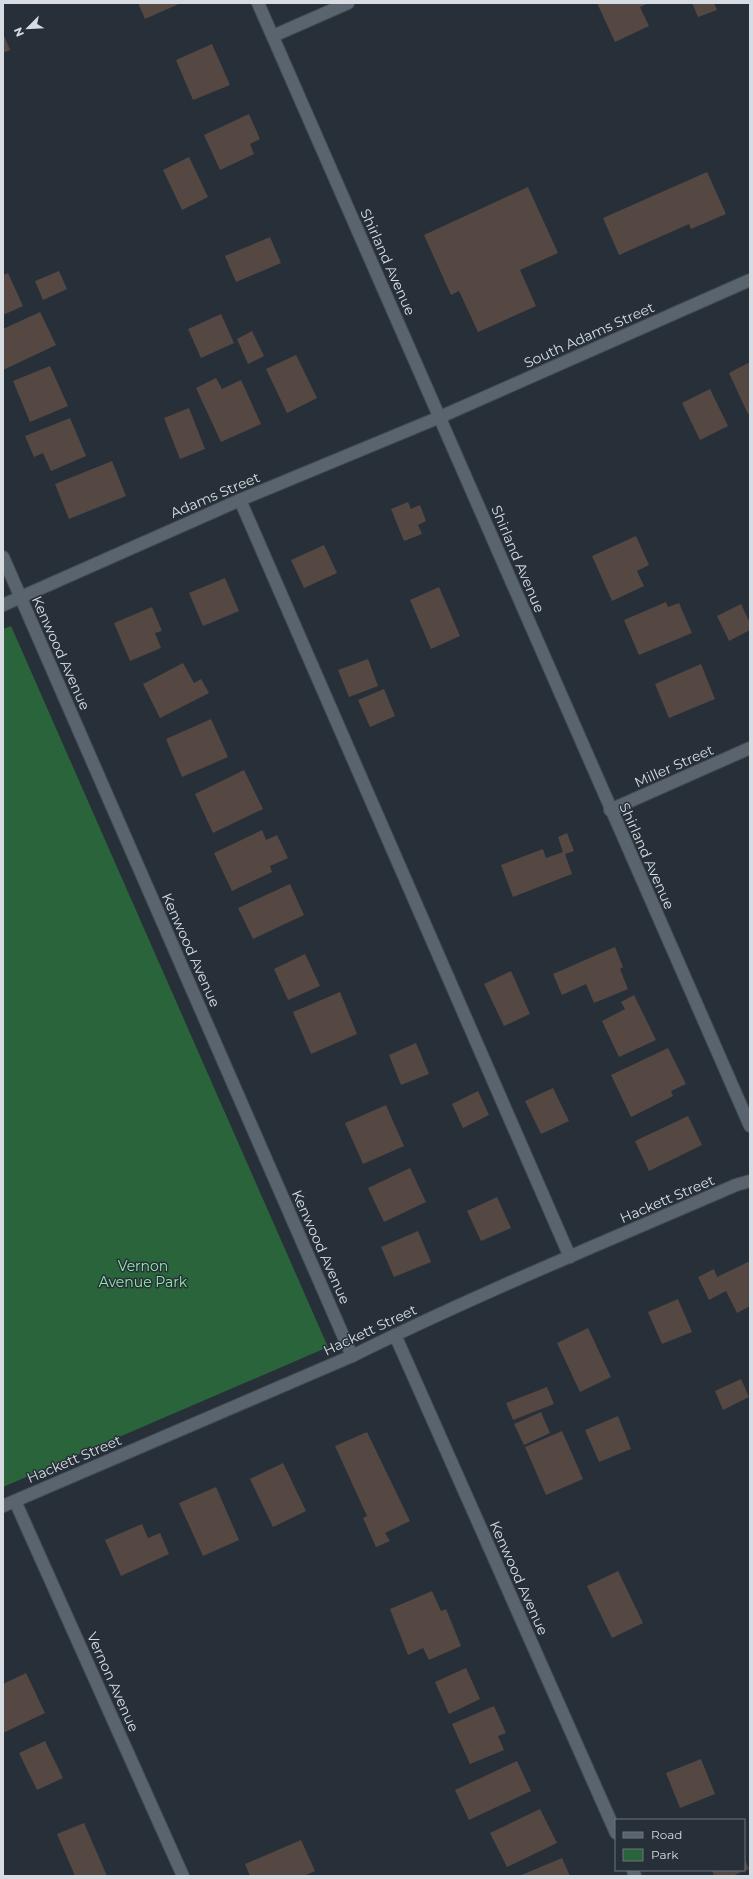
<svg xmlns="http://www.w3.org/2000/svg" width="753" height="1879" font-family="Montserrat,sans-serif">
	<style>
		.green { fill: #2a643b }
		.building { fill: #554742 }
		.lines { fill: none; stroke-linecap: round; stroke-linejoin: round }
		.minor-casing { stroke: #444b52; stroke-width: 14 }
		.minor { stroke: #5a646e; stroke-width: 12 }
		.labels { text-anchor: middle; stroke-width: 3; stroke-linejoin: round; paint-order: stroke }
		.street-label { font-size: 14px; fill: #d7dce2; stroke: #273039 }
		.park-label { font-size: 14px; fill: #90e9a6; stroke: #273039 }
	</style>
	<rect width="100%" height="100%" fill="#273039"/>
	<polygon class="green" points="11,626 328,1347 3,1487 3,629"/>
	<g class="building">
		<polygon points="138,3 181,3 145,19"/>
		<polygon points="597,3 649,3 640,7 649,26 615,42"/>
		<polygon points="692,3 714,3 717,10 698,17"/>
		<polygon points="3,33 10,50 3,53"/>
		<polygon points="212,44 230,85 193,100 176,60"/>
		<polygon points="249,114 260,139 250,144 254,154 220,170 204,135"/>
		<polygon points="189,157 208,197 182,210 163,170"/>
		<polygon points="707,172 726,214 691,229 689,224 619,255 603,218"/>
		<polygon points="528,187 558,253 520,270 536,306 478,332 459,291 451,295 424,235"/>
		<polygon points="270,237 281,263 236,282 225,256"/>
		<polygon points="59,271 67,289 43,300 35,281"/>
		<polygon points="8,273 23,306 3,315 3,275"/>
		<polygon points="40,312 56,345 3,370 3,329"/>
		<polygon points="221,314 234,343 201,358 188,329"/>
		<polygon points="252,331 264,356 248,364 237,339"/>
		<polygon points="296,355 317,398 287,413 266,369"/>
		<polygon points="750,362 750,413 748,414 729,373"/>
		<polygon points="50,366 68,406 30,422 13,381"/>
		<polygon points="216,378 222,389 241,380 261,424 221,442 196,388"/>
		<polygon points="710,389 728,426 700,440 682,403"/>
		<polygon points="189,408 205,449 180,459 164,418"/>
		<polygon points="70,418 86,456 51,471 43,453 34,457 25,436"/>
		<polygon points="112,461 126,496 69,519 55,484"/>
		<polygon points="408,502 411,509 420,505 426,521 418,525 422,534 404,541 391,509"/>
		<polygon points="636,536 649,565 637,571 644,586 612,601 592,556"/>
		<polygon points="324,545 337,573 304,588 291,560"/>
		<polygon points="225,578 239,611 203,626 189,593"/>
		<polygon points="439,587 460,636 431,649 410,600"/>
		<polygon points="666,602 668,607 679,603 692,633 639,655 624,620"/>
		<polygon points="741,604 750,623 750,630 729,641 717,616"/>
		<polygon points="152,607 162,631 155,633 161,648 130,661 114,623"/>
		<polygon points="368,659 378,686 349,697 338,670"/>
		<polygon points="183,663 194,683 201,679 209,693 160,718 143,684"/>
		<polygon points="701,664 715,699 669,718 655,684"/>
		<polygon points="384,689 395,716 370,727 358,700"/>
		<polygon points="211,719 228,757 182,777 166,739"/>
		<polygon points="244,770 263,809 213,833 195,794"/>
		<polygon points="262,830 266,840 277,835 288,858 270,866 272,872 232,891 214,853"/>
		<polygon points="567,833 574,851 565,854 572,874 513,897 501,865 543,849 546,858 563,852 558,837"/>
		<polygon points="290,884 304,915 253,939 238,908"/>
		<polygon points="615,947 623,967 620,969 628,989 594,1003 586,984 562,995 553,974"/>
		<polygon points="305,954 320,986 288,1000 274,969"/>
		<polygon points="511,971 530,1014 504,1026 484,984"/>
		<polygon points="340,992 357,1034 311,1054 293,1012"/>
		<polygon points="634,995 656,1040 619,1057 602,1021 625,1009 621,1002"/>
		<polygon points="416,1043 429,1074 401,1085 389,1055"/>
		<polygon points="668,1048 686,1084 671,1091 673,1096 631,1117 611,1075"/>
		<polygon points="553,1088 569,1121 541,1134 525,1101"/>
		<polygon points="478,1091 489,1115 463,1128 452,1104"/>
		<polygon points="386,1105 404,1146 363,1164 345,1123"/>
		<polygon points="688,1116 702,1145 649,1171 635,1141"/>
		<polygon points="410,1168 426,1202 384,1222 368,1188"/>
		<polygon points="497,1197 511,1228 481,1241 467,1211"/>
		<polygon points="418,1231 431,1262 394,1277 381,1247"/>
		<polygon points="750,1261 750,1306 737,1313 726,1291 709,1300 698,1277 714,1269 717,1277"/>
		<polygon points="678,1299 692,1332 662,1344 648,1312"/>
		<polygon points="588,1328 611,1377 580,1392 557,1343"/>
		<polygon points="741,1379 749,1397 723,1410 715,1391"/>
		<polygon points="547,1387 554,1404 513,1420 506,1403"/>
		<polygon points="541,1412 550,1433 524,1445 514,1424"/>
		<polygon points="618,1416 631,1449 599,1462 585,1430"/>
		<polygon points="562,1431 583,1479 546,1495 525,1447"/>
		<polygon points="367,1432 410,1521 385,1533 390,1541 376,1547 363,1518 367,1516 335,1446"/>
		<polygon points="283,1463 306,1511 273,1527 250,1479"/>
		<polygon points="216,1487 239,1540 203,1556 179,1503"/>
		<polygon points="142,1524 148,1538 160,1533 169,1554 121,1576 105,1540"/>
		<polygon points="618,1571 643,1623 612,1638 587,1586"/>
		<polygon points="432,1591 441,1611 446,1609 461,1646 429,1660 423,1648 408,1655 390,1609"/>
		<polygon points="466,1668 480,1699 449,1714 435,1682"/>
		<polygon points="26,1673 45,1713 3,1733 3,1684"/>
		<polygon points="494,1706 506,1733 498,1736 504,1750 470,1764 452,1724"/>
		<polygon points="45,1741 63,1778 37,1790 19,1753"/>
		<polygon points="701,1759 715,1794 680,1808 666,1773"/>
		<polygon points="517,1761 531,1791 469,1820 455,1790"/>
		<polygon points="540,1809 557,1843 507,1867 490,1833"/>
		<polygon points="84,1823 107,1876 75,1876 57,1834"/>
		<polygon points="301,1840 315,1871 304,1876 250,1876 245,1864"/>
		<polygon points="562,1858 570,1876 519,1876"/>
		<polygon points="744,1858 749,1869 732,1876 714,1876 712,1870 744,1870"/>
	</g>
	<g class="lines">
		<g class="minor-casing">
			<g id="minor">
				<polyline points="258,3 750,1126"/>
				<polyline points="273,36 348,3"/>
				<polyline points="240,500 570,1257"/>
				<polyline points="3,557 352,1356"/>
				<polyline points="3,605 240,500 440,417 750,280"/>
				<polyline points="610,810 750,748"/>
				<polyline points="395,1335 616,1833"/>
				<polyline points="15,1501 183,1876"/>
				<path d="M3 1506 352 1356C477 1294 607 1241 736 1185L750 1181"/>
				<polyline points="633,1870 635,1876"/>
			</g>
		</g>
		<use href="#minor" class="minor"/>
	</g>
	<g class="labels">
		<g class="street-label">
			<text transform="translate(388 262) rotate(66)" y="5">Shirland Avenue</text>
			<text transform="translate(589 335) rotate(-24)" y="5">South Adams Street</text>
			<text transform="translate(215 495) rotate(-23)" y="5">Adams Street</text>
			<text transform="translate(518 559) rotate(67)" y="5">Shirland Avenue</text>
			<text transform="translate(61 653) rotate(66)" y="5">Kenwood Avenue</text>
			<text transform="translate(674 766) rotate(-24)" y="5">Miller Street</text>
			<text transform="translate(647 856) rotate(66)" y="5">Shirland Avenue</text>
			<text transform="translate(191 950) rotate(66)" y="5">Kenwood Avenue</text>
			<text transform="translate(667 1199) rotate(-23)" y="5">Hackett Street</text>
			<text transform="translate(321 1247) rotate(66)" y="5">Kenwood Avenue</text>
			<text transform="translate(370 1330) rotate(-25)" y="5">Hackett Street</text>
			<text transform="translate(74 1459) rotate(-23)" y="5">Hackett Street</text>
			<text transform="translate(519 1578) rotate(66)" y="5">Kenwood Avenue</text>
			<text transform="translate(113 1682) rotate(66)" y="5">Vernon Avenue</text>
		</g>
		<g class="park-label">
			<text x="143" y="1271">Vernon<tspan x="143" dy="16">Avenue Park</tspan></text>
		</g>
	</g>
	<rect width="753" height="1879" fill="none" stroke="#d7dce2" stroke-width="8"/>
	<rect x="615" y="1819" width="130" height="52" fill="#273039" stroke="#6d757d"/>
	<rect x="623" y="1832" width="20" height="6" fill="#5a646e" stroke="#6d757d"/>
	<text x="651" y="1839" font-size="12" fill="#d7dce2">Road</text>
	<rect x="623" y="1849" width="20" height="12" fill="#2a643b" stroke="#6d757d"/>
	<text x="651" y="1859" font-size="12" fill="#d7dce2">Park</text>
	<g transform="translate(28 28) rotate(246)" stroke="#273039" stroke-width="3" paint-order="stroke">
	<path d="M0-3L7 15L0 10L-7 15Z" fill="#d7dce2"/>
	<text y="-6" font-size="11" font-weight="bold" text-anchor="middle" fill="#d7dce2">N</text>
	</g>
</svg>
